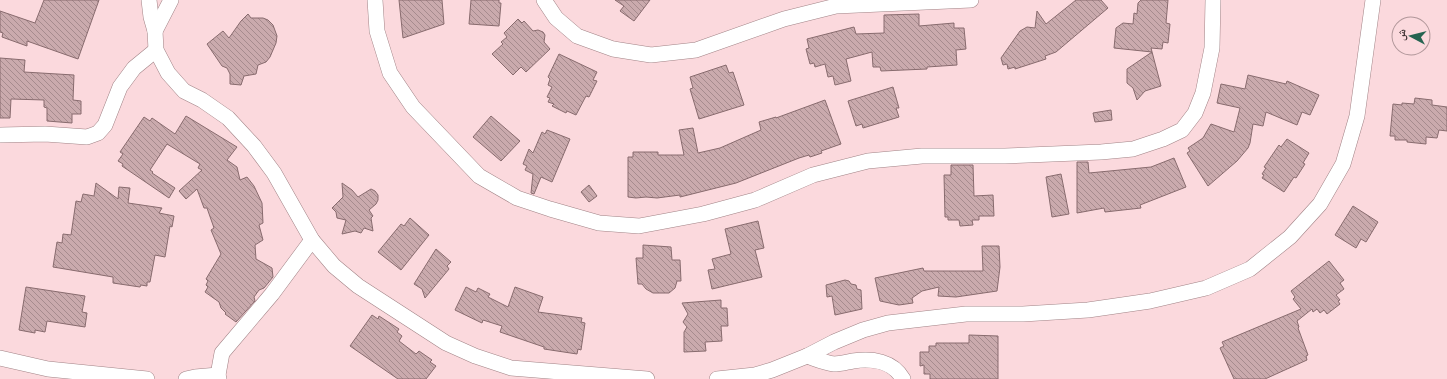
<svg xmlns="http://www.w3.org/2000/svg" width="1447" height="379" font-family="Barlow,'Noto Naskh Arabic',sans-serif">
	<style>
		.building { fill: url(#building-back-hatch); stroke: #886b6e }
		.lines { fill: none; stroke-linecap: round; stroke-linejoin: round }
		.street-casing { stroke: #a18386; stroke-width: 16 }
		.street { stroke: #fff; stroke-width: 15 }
	</style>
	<defs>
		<pattern id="building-back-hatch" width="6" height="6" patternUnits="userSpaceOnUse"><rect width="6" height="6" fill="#caaaad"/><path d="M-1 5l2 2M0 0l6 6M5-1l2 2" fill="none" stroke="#a68b8e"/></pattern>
	</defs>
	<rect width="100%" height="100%" fill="#fbd9dd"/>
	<g class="building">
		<polygon points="44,0 99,0 78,59 27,41 27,46 2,37 3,33 0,32 0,11 35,23"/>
		<polygon points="399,0 442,0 444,24 403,38"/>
		<polygon points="471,0 499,0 499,3 501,3 499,26 469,24"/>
		<polygon points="615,0 650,0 634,21 620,11 624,6"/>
		<polygon points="1076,0 1101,0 1108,8 1056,52 1045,56 1046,59 1015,69 1015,67 1008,69 1007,64 1003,65 1001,58 1020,31 1027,27 1035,28 1037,11 1046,24"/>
		<polygon points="1141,0 1168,0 1166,23 1170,24 1168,43 1163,42 1162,49 1151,48 1161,86 1145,91 1137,100 1133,88 1127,83 1127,69 1152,52 1114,48 1116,28 1123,23 1133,24 1134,13 1137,14 1138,3"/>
		<polygon points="248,14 251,18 263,18 268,20 273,25 277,36 276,43 270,57 266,62 258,65 256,74 244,76 241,85 230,84 230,74 227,68 222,66 207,44 223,31 229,38 241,21"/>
		<polygon points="919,14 919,26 954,23 954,28 964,28 966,49 956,50 957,65 927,67 927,69 881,71 880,67 873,67 872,52 846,59 851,81 835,85 833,76 828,77 825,64 815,67 814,63 810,64 806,49 809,48 807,39 854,27 856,34 884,33 884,15"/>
		<polygon points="518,19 522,23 524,21 533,31 538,30 543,32 545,35 544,42 550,49 526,72 521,67 513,75 492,54 503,44 501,42 507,37 504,33"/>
		<polygon points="559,54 597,72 593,80 597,81 589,97 586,96 576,115 567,111 566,113 552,106 554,104 548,102 550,98 547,97 552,87 548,85 550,79 548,77"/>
		<polygon points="0,58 25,60 24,72 74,75 73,100 81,101 81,114 72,114 72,123 47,121 47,108 44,107 44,100 11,99 10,118 0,118"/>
		<polygon points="726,65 729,73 733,72 744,105 699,119 690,89 693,88 690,77"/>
		<polygon points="1248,75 1286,84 1287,81 1319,95 1310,115 1302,112 1297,125 1266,112 1263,126 1253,124 1250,143 1248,148 1237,161 1208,186 1187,153 1190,151 1188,148 1203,138 1211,124 1234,132 1240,108 1217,103 1221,84 1245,89"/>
		<polygon points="893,87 899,108 896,108 899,117 863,128 862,124 856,126 848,101"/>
		<polygon points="1415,98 1432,100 1432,105 1447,107 1447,131 1439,130 1437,138 1426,137 1426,144 1407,142 1407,140 1395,140 1395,136 1390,136 1393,104 1402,105 1402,103 1414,104"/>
		<polygon points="825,100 841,144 821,151 822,153 810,157 809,155 799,158 736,183 680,197 680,195 657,198 646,197 636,198 628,197 628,157 633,157 633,152 658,152 658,155 684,155 679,130 693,128 698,153 720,148 761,130 759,122 776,117 776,118"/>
		<polygon points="1111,110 1112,120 1095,122 1093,113"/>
		<polygon points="186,116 237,147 227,160 237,167 240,180 247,177 254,186 262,203 263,223 259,225 263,240 255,245 256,259 272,268 273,277 264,288 259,290 254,297 255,301 236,322 225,314 226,313 221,308 219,302 205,292 208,287 206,285 208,281 206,279 221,254 211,230 214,228 207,208 204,208 197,189 186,199 179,191 202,170 198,168 200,164 167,144 150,170 153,172 152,173 175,188 169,198 122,166 123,164 118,161 123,154 120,152 144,117 150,121 152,118 175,134"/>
		<polygon points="491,116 520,141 501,161 473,137"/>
		<polygon points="547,130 570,139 552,182 541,177 534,194 531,193 533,174 525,170 527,166 523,164 529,149 533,153 542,132 545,134"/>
		<polygon points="1287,139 1309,153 1303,163 1305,164 1296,178 1294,177 1284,192 1262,178 1264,175 1262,174 1266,168 1264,167 1279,145 1281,147"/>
		<polygon points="1174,158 1186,187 1140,205 1141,208 1105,212 1104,208 1077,213 1077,162 1088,162 1089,173 1151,167"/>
		<polygon points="951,165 973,165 974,196 993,195 994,216 979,216 979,220 972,220 973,225 960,226 959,220 948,220 948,217 945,217 944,175 951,175"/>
		<polygon points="1061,174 1069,214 1052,217 1046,177"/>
		<polygon points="96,183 118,199 119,187 130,188 128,203 162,208 159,213 174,216 172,227 170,226 165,257 155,255 150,282 147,282 147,286 141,285 140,287 113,283 113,277 53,267 57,242 62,243 63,234 71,235 76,201 81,202 83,194 94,196"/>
		<polygon points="342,183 352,190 358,197 371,189 375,191 378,195 378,200 376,204 369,210 373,216 371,218 373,231 364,228 361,233 355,231 342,234 346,220 337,218 336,212 332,208 343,197"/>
		<polygon points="589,185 597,196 589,202 581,192"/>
		<polygon points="1353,206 1378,222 1366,242 1361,239 1356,248 1335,235"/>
		<polygon points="410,218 429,235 401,270 378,252 401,224 404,226"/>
		<polygon points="758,221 764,248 755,250 762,277 712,289 708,270 715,269 712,259 731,254 725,229"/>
		<polygon points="643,245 671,247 672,260 680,260 681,281 677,281 675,288 669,293 653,293 646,289 642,284 638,284 636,258 643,258"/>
		<polygon points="982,246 999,246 1000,267 997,291 956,297 938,296 939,287 922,291 912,298 913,303 899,305 880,301 875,278 923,268 924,271 983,271"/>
		<polygon points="436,249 451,262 447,266 449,269 425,298 422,289 414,284"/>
		<polygon points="1329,261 1344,280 1340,283 1344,289 1336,295 1340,300 1338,301 1340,304 1327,314 1324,310 1320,313 1317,309 1313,312 1312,309 1297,321 1299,327 1298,328 1308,355 1306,356 1307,360 1265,379 1234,379 1220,348 1224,346 1222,342 1301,309 1293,299 1295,297 1291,291"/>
		<polygon points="845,280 849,281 851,284 856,285 857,289 861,290 862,309 835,315 832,296 827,297 826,285"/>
		<polygon points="26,287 85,296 82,312 87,313 85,327 47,321 45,332 35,330 35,333 19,330"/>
		<polygon points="466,287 476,292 478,288 490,294 488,297 508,307 515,287 543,297 538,312 582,318 581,322 585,323 581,350 578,349 577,354 544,349 544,347 500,332 502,326 483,320 482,323 455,310"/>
		<polygon points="721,300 721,308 727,308 728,326 721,326 722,341 705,342 706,351 684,352 684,332 687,327 683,322 688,314 682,303"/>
		<polygon points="372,315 378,319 379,316 399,329 397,332 402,336 399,341 416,354 419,351 432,360 430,362 436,366 426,379 398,379 350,346"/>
		<polygon points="969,335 998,336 998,379 930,379 930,374 924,374 924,365 920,366 920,352 929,352 929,346 936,346 936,343 969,343"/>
	</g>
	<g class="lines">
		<g class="street-casing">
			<g id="street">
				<polyline points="149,0 151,17 155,31 156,50 168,73 184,91 202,100 228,118 254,146 274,173 312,240 334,266 358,286 446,343 475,356 511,368 647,379"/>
				<polyline points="375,0 377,31 390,73 413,107 479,176 517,198 550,209 599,223 639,226 703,214 755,200 813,175 868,161 922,156 1005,156 1101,152 1133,149 1163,139 1182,130 1195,113 1203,93 1212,48 1213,0"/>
				<polyline points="544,0 556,18 577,36 613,49 651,55 696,50 784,19 836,6 971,0"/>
				<polyline points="155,31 171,0"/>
				<polyline points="0,135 45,134 87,137 98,133 105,125 120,87 134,68 156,50"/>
				<path d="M807 356C816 359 825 363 834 364 840 364 847 362 853 361 872 358 893 361 903 379"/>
				<polyline points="0,358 48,369 147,379"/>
				<polyline points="186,379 195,377 218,375"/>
				<polyline points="219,379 218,375 222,353 272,294 312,240"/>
				<polyline points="717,379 755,375 772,370 807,356 834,342 863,330 888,323 966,314 1023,314 1088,310 1150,301 1206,288 1250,269 1290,237 1320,204 1343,164 1357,116 1373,0"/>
			</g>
		</g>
		<use href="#street" class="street"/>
	</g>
	<g transform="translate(1411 36) rotate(277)"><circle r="19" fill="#fbd9dd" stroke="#b1979a"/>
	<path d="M0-3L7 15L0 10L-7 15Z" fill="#256451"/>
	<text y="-6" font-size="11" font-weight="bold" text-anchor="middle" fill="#423536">ش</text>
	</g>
</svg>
